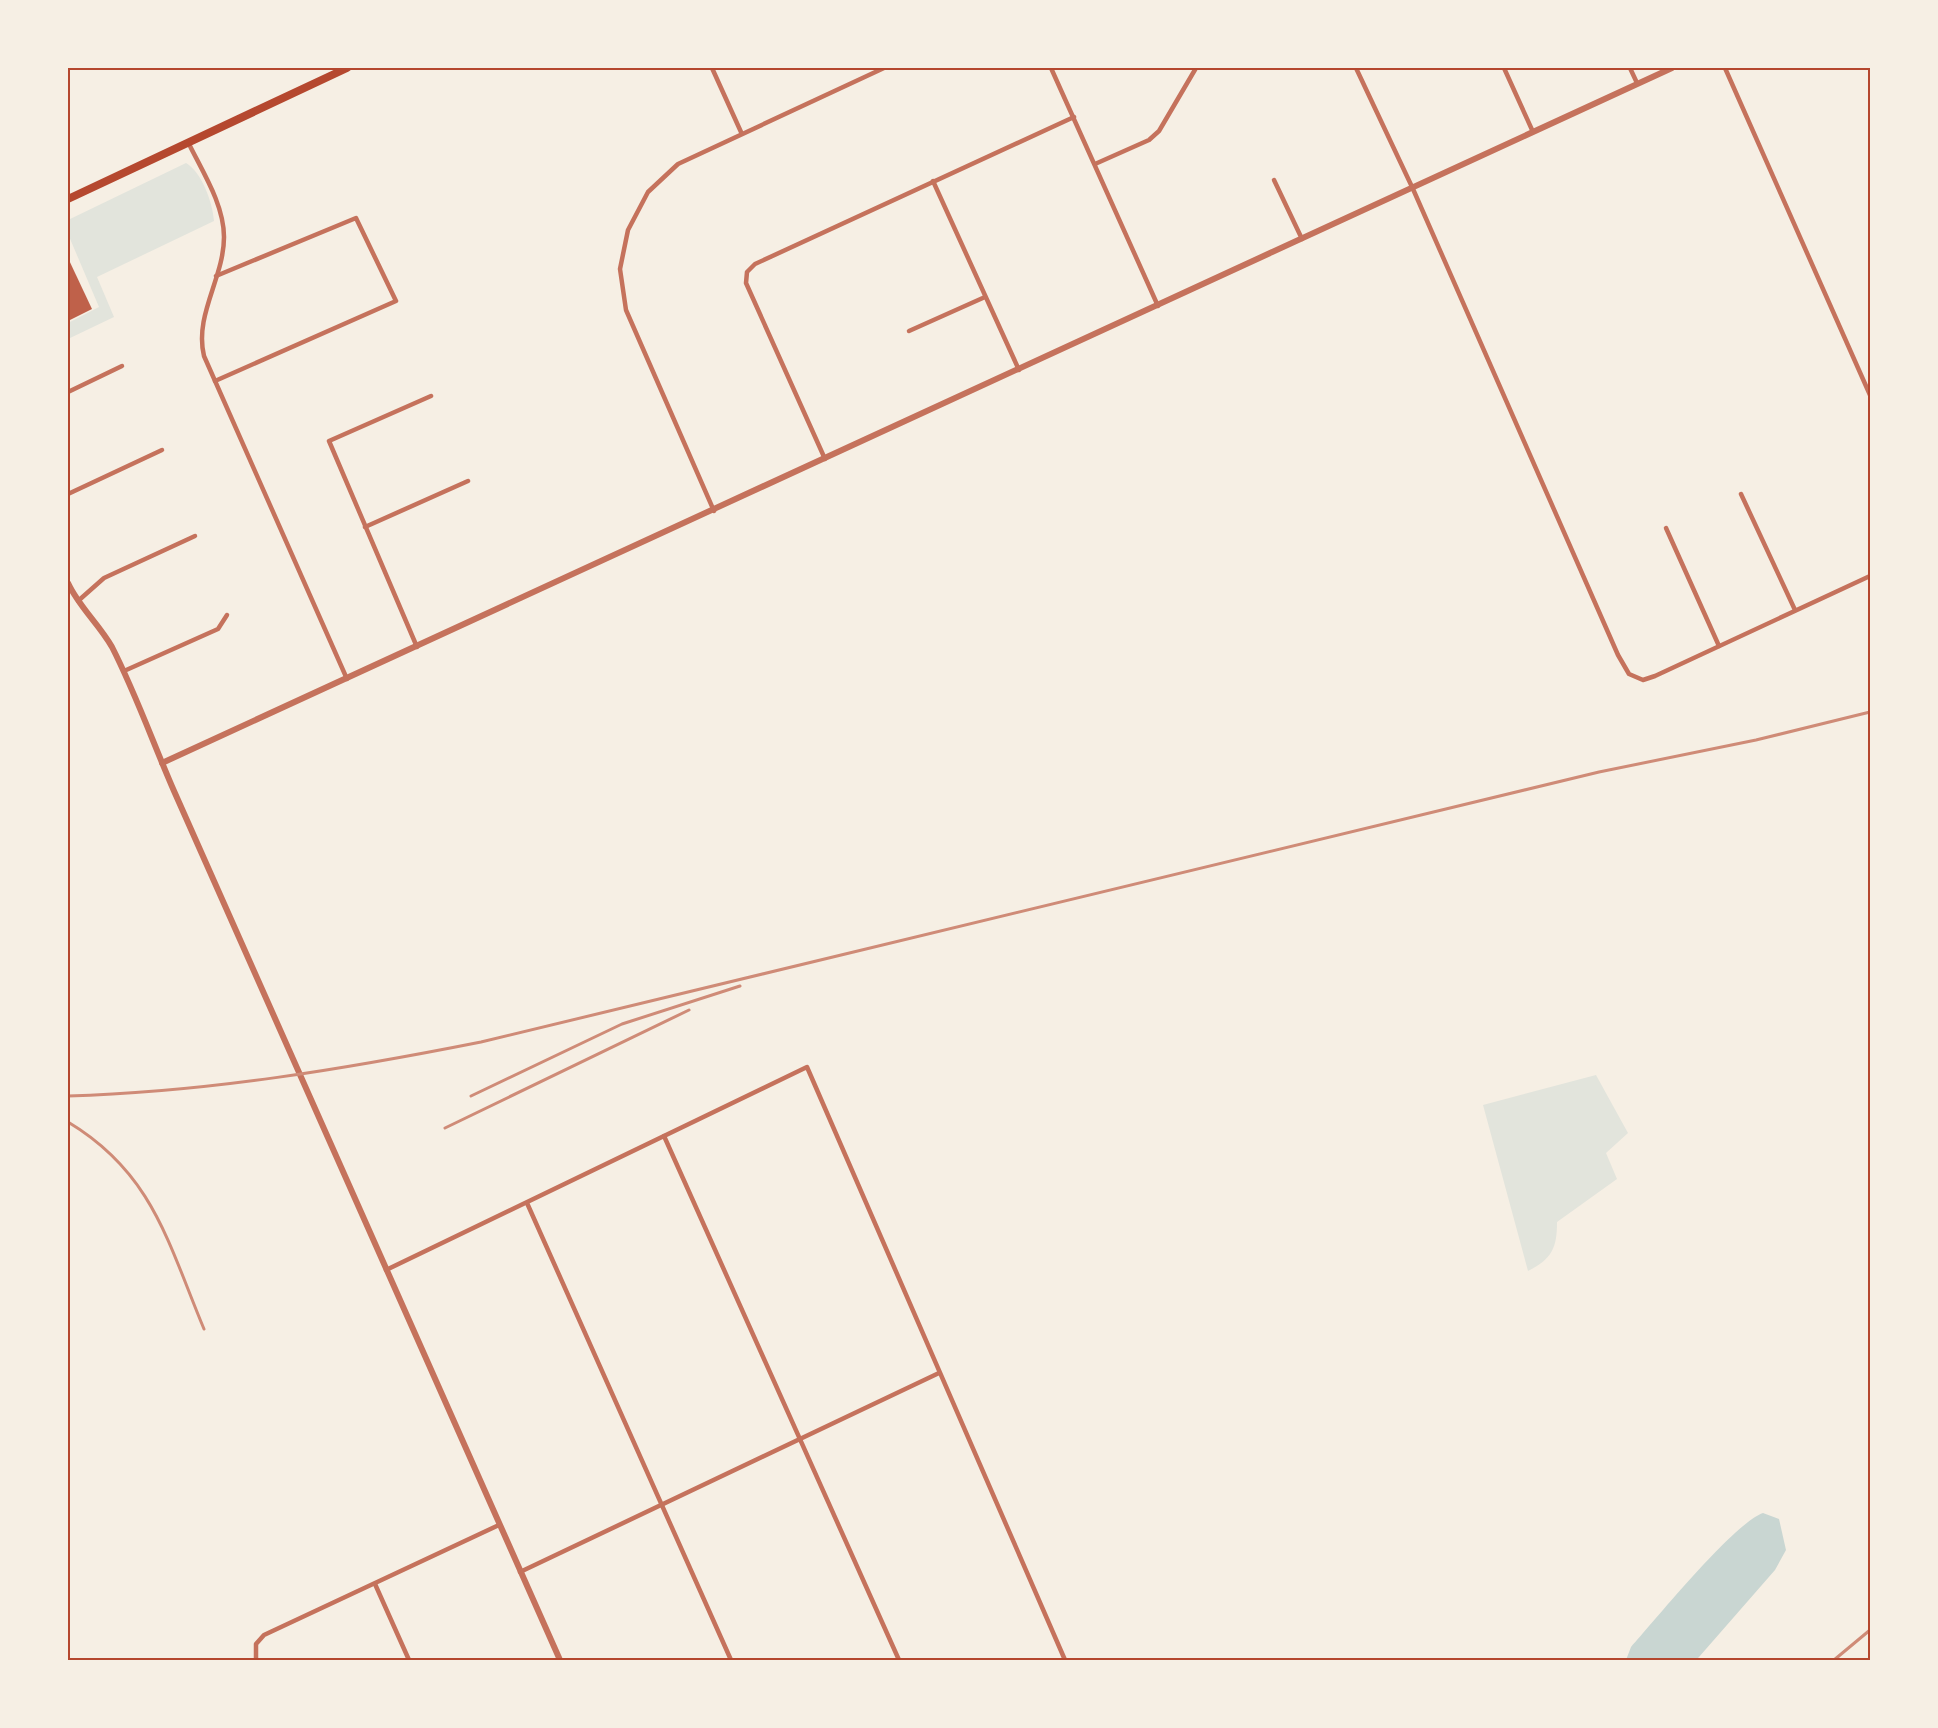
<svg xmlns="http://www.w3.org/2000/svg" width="1938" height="1728" font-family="'Public Sans',sans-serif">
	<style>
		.green { fill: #e2e4dc }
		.water { fill: #c9d6d2 }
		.building { fill: #bf614a }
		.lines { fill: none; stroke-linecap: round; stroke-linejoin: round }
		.minor { stroke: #c5725c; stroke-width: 4.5 }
		.tertiary { stroke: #c5725c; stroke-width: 6 }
		.primary { stroke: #b5482f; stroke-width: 8 }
		.rail { stroke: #cf8b77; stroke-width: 3 }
		.neatline { fill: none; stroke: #b5482f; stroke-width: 2 }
	</style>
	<rect width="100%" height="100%" fill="#f6efe4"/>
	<g class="green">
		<path d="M186 163C202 172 213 204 214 221L97 277 114 317 68 339V323L99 307 68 234V220Z"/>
		<path d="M1596 1075 1628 1133 1606 1153 1617 1179 1557 1222C1557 1248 1552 1259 1528 1271L1483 1105Z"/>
	</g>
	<path class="water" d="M1763 1513 1779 1519 1786 1550 1775 1570 1699 1657 1696 1660H1626L1631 1647C1657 1618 1733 1524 1763 1513Z"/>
	<polygon class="building" points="68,258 92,309 68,321"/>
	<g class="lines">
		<g class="minor">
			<polyline points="712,68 741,132"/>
			<polyline points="1051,68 1158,306"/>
			<polyline points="1356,68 1413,189 1618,655 1629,674 1643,680 1655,676 1870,576"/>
			<polyline points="1504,68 1533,132"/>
			<polyline points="1630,68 1637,83"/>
			<polyline points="1725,68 1870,395"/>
			<path d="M188 142C202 171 224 204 224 237 224 278 194 315 204 356L347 679"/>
			<polyline points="1095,164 1149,140 1159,131 1196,68"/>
			<polyline points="1274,180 1302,239"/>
			<polyline points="933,181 1019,370"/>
			<polyline points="909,331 985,297"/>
			<polyline points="215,381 396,301 356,218 216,276"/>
			<polyline points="68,392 122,366"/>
			<polyline points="825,459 746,283 747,272 755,264 1074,117"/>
			<polyline points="68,494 162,450"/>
			<polyline points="1741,494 1795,610"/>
			<polyline points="714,511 626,310 620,269 628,230 648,192 678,164 884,68"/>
			<polyline points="365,527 468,481"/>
			<polyline points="1666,528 1719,646"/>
			<polyline points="78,601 104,578 195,536"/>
			<polyline points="417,647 329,441 431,396"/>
			<polyline points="124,671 218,629 227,615"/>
			<polyline points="664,1136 899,1660"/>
			<polyline points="527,1203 731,1660"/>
			<polyline points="386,1270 807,1067 1065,1660"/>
			<polyline points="520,1572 939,1373"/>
			<polyline points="375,1584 409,1660"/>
			<polyline points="256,1660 256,1644 264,1635 499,1525"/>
		</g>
		<g class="tertiary">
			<path d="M68 583C79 607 99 624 112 647 136 694 153 743 174 791L560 1660"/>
			<polyline points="162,763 1672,68"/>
		</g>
		<polyline class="primary" points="68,199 347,68"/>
		<g class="rail">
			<path d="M68 1096C207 1092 345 1069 481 1042L1599 772 1756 740 1870 712"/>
			<polyline points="471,1096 622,1024 740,986"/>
			<path d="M68 1122C153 1173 168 1243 204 1329"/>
			<polyline points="445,1128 689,1010"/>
			<polyline points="1834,1660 1870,1630"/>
		</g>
	</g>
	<rect width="1938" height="1728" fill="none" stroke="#f6efe4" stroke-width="138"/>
	<rect x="69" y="69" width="1800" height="1590" class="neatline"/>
</svg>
